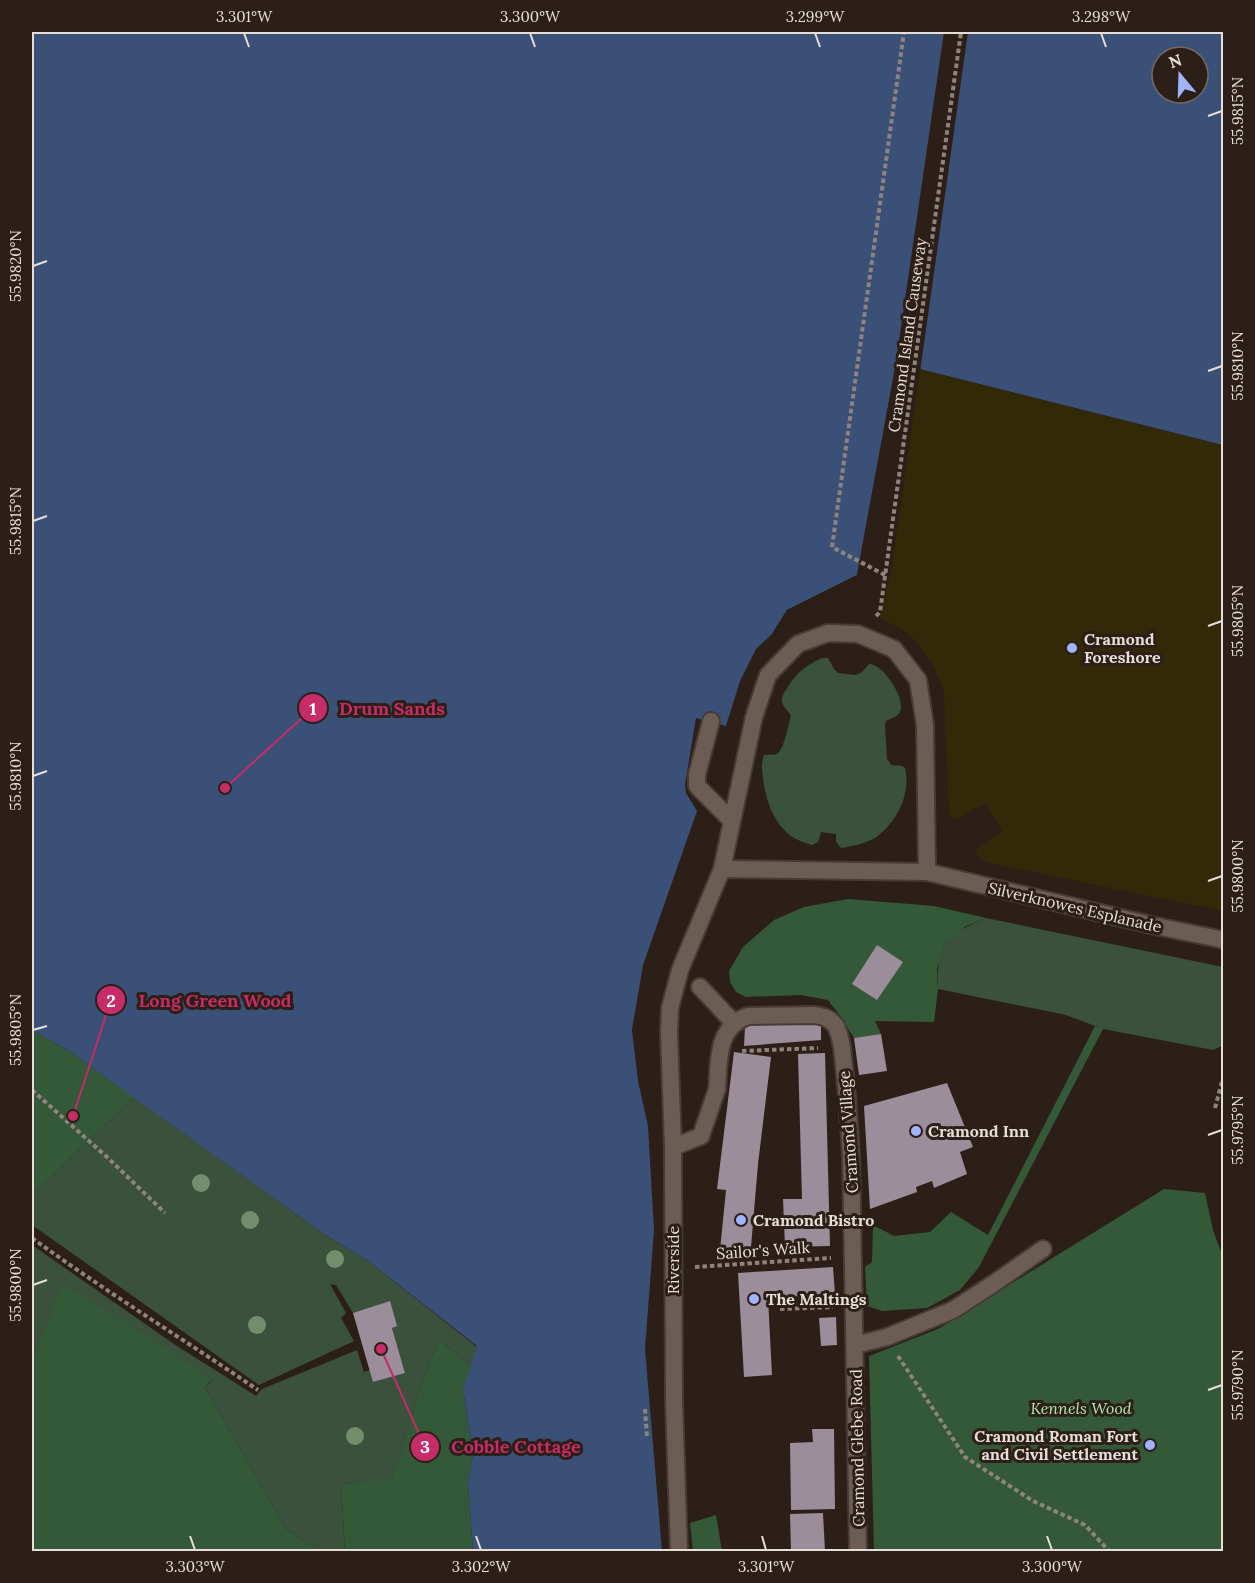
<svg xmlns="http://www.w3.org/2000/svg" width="1255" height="1583" font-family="Lora,serif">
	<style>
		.green { fill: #3a513c }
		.forest { fill: #345938 }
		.sand { fill: #312908; fill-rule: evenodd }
		.water { fill: #3b5076; fill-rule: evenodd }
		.pier { fill: #2c1f17 }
		.building { fill: #9b8d99 }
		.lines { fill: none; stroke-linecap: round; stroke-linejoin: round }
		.service-casing { stroke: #463c36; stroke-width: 20 }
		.pedestrian-casing { stroke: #463c36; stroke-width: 20 }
		.minor-casing { stroke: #463c36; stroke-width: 20 }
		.path { stroke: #8e847d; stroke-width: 4; stroke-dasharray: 4.5 3; stroke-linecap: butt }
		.service { stroke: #6c5d54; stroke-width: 16 }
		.pedestrian { stroke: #6c5d54; stroke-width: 16 }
		.minor { stroke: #6c5d54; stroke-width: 16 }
		.tree { fill: #728e6c }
		.ticks { fill: none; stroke: #e6ded8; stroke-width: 2 }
		.poi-dot { fill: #a1b3fd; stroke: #2c1f17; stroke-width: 2 }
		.labels { text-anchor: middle; stroke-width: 6; stroke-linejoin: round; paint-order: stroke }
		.street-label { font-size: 16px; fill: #e6ded8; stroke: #2c1f17 }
		.poi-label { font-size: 16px; font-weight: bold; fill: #e6ded8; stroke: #2c1f17; text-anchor: start }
		.park-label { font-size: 16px; font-style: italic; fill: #ace9b1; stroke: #2c1f17 }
		.leader { fill: none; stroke: #c62c68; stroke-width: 2 }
		.callout-dot { fill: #c62c68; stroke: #2c1f17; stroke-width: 2 }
		.mark-label { font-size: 18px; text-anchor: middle; font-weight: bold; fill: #fff }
		.callout-label { font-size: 18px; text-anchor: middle; font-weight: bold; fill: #c62c68; stroke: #2c1f17; stroke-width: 6; stroke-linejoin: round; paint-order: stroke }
		.neatline { fill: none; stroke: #e6ded8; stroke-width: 2 }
		.ticks-label { font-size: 15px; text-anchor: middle; fill: #e6ded8 }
	</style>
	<rect width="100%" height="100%" fill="#2c1f17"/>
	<g class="green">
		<path d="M822 658H828L834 669 838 673 855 675 861 673 869 664C883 664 903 695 901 709 900 716 892 718 886 721L885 726 887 759 891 765 902 766 905 768C911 793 898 820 878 836 868 843 853 846 841 848L836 842V834L821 832 818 842 812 845C806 843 799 841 794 838 774 825 766 801 763 779 762 770 761 764 764 755 768 754 774 756 778 753 784 749 789 723 791 715 788 711 781 705 782 699 782 696 784 692 786 690 796 673 805 666 822 658Z"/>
		<path d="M986 918 1223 967V1045L1213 1050 1103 1029 1066 1015 938 989C938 977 937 953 945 943 955 931 972 924 986 918Z"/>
		<polygon points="134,1097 324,1234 368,1261 477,1347 471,1367 439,1339 422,1382 392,1480 341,1484 345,1552 321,1551 286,1529 205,1387 212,1381 32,1365 32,1245 174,1344 256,1396 262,1389 357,1350 364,1372 370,1370 374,1382 405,1372 392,1328 353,1313 336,1285 330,1284 346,1313 341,1318 354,1341 259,1385 32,1225 32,1195"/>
	</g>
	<g class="forest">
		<polygon points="848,899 934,906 986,918 966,926 944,944 937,968 938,989 934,1022 875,1021 881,1034 854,1038 841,1017 828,1000 801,995 746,997 736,992 730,982 729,971 743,947 774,920 804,907"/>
		<polygon points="1095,1026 1103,1029 979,1267 960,1290 927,1308 882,1311 867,1306 865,1267 872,1262 873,1225 894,1236 930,1232 951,1212 988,1235"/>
		<polygon points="32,1030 69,1051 134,1097 32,1195"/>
		<polygon points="1164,1189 1205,1193 1213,1230 1224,1260 1223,1551 874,1551 869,1356 938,1329"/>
		<polygon points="62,1283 169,1350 212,1380 205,1387 286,1529 321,1551 32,1551 32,1365"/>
		<polygon points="439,1339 471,1367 463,1389 473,1454 468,1483 473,1551 345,1551 341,1484 392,1479 422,1382"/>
		<polygon points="716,1515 722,1551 693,1551 690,1523"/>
	</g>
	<path class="sand" d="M1223 32V911L994 864C985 861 978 859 976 850L1002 831 986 803 959 818 953 819 949 814 944 691 931 661 911 636 880 617 892 567 920 369 895 368 857 575 604 94ZM1162 57H1198V93H1162Z"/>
	<path class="water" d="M32 32H1223V445L920 369 895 368 857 575 787 610 772 634 756 649 740 681 726 726 696 718 685 785 686 793 697 811 643 965 632 1030 638 1081 648 1126 654 1230 645 1349 662 1551H473L468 1483 473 1454 463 1389 477 1346 368 1261 324 1234 69 1051 32 1030ZM1162 57H1198V93H1162Z"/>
	<polygon class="pier" points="944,32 968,32 920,372 898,371 860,577 789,613 778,630 772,634 787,610 857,575 895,368"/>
	<g class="building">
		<polygon points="877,945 903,962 877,1000 852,984"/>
		<polygon points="821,1022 821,1040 744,1046 745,1027 751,1023"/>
		<polygon points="881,1034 887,1071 859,1075 854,1038"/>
		<polygon points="734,1052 771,1057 758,1164 751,1247 720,1250 726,1190 717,1189"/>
		<polygon points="825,1053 830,1246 785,1247 783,1199 802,1199 798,1054"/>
		<polygon points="947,1083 973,1147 960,1152 967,1174 934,1188 932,1181 916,1187 917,1192 870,1209 864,1106"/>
		<polygon points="833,1267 835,1294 768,1298 772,1375 744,1377 738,1273"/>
		<polygon points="390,1301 397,1326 392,1328 405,1373 373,1382 353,1313"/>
		<polygon points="836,1317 837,1345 821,1346 819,1318"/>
		<polygon points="812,1429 834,1429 835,1509 791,1510 790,1443 813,1442"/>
		<polygon points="823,1513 825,1551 791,1551 790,1514"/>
	</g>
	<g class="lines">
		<g class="service-casing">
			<g id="service">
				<polyline points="711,721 697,775 697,786 732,821"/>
				<polyline points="673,1147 701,1136 717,1089"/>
				<polyline points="855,1345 887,1337 953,1310 993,1284 1043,1249"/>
			</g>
		</g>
		<g class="pedestrian-casing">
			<g id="pedestrian">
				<polyline points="722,869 927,872"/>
				<polyline points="679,1552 674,1401 673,1147 669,1033 670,1008 680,970 722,869 754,717 768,675 798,644 828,633 858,634 894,649 918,680 925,725 927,872 1151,925 1224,940"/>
			</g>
		</g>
		<g class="minor-casing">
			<g id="minor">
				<polyline points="700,987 734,1023"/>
				<path d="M717 1089C719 1062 716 1027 748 1016L815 1015 824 1017 830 1020 836 1026 839 1034 842 1047 847 1096 851 1154 858 1552"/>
			</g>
		</g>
		<g class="path">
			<polyline points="885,575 832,547 904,32"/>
			<polyline points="876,616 880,612 961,32"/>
			<polyline points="742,1051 818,1048"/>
			<polyline points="32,1090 108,1158 165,1213"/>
			<polyline points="1215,1108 1224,1074"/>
			<path d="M32 1238C105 1291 183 1339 258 1390"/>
			<polyline points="695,1267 831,1258"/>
			<polyline points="780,1309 833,1307"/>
			<polyline points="898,1356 965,1457 1033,1501 1085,1525 1110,1552"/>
			<polyline points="645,1409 647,1437"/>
		</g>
		<use href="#service" class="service"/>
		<use href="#pedestrian" class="pedestrian"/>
		<use href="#minor" class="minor"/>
	</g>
	<g class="tree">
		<circle cx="201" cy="1183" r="9"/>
		<circle cx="250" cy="1220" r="9"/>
		<circle cx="335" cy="1259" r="9"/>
		<circle cx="257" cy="1325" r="9"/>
		<circle cx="355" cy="1436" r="9"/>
	</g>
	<path class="ticks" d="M244 33 249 47M530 33 535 47M815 33 820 47M1101 33 1106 47M1208 116 1222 111M33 266 47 261M1208 371 1222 366M33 521 47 516M1208 626 1222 621M33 776 47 771M1208 881 1222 876M33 1030 47 1026M1208 1135 1222 1130M33 1285 47 1280M1208 1390 1222 1385M190 1536 195 1550M476 1536 481 1550M762 1536 766 1550M1047 1536 1052 1550"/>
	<g class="poi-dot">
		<circle cx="1072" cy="648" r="6"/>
		<circle cx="916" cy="1131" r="6"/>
		<circle cx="741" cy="1220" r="6"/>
		<circle cx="754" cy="1299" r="6"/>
		<circle cx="1150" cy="1445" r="6"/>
	</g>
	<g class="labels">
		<g class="street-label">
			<text transform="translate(907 335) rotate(-82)" y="6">Cramond Island Causeway</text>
			<text transform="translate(1075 907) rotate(13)" y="6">Silverknowes Esplanade</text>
			<text transform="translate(848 1132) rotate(-94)" y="6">Cramond Village</text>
			<text transform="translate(763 1250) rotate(-4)" y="6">Sailor's Walk</text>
			<text transform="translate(673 1260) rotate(-90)" y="6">Riverside</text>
			<text transform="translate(857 1448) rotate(-91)" y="6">Cramond Glebe Road</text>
		</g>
		<g class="poi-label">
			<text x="1084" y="645">Cramond<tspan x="1084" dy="18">Foreshore</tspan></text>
			<text x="928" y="1137">Cramond Inn</text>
			<text x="753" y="1226">Cramond Bistro</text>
			<text x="766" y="1305">The Maltings</text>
			<text x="1138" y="1442" text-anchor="end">Cramond Roman Fort<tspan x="1138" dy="18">and Civil Settlement</tspan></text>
		</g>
		<g class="park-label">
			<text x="1081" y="1414">Kennels Wood</text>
		</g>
	</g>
	<path class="leader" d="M225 788L313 708M73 1116L111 1000M381 1349L425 1447"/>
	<g class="callout-dot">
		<circle cx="225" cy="788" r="6"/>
		<circle cx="73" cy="1116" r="6"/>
		<circle cx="381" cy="1349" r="6"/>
		<circle cx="313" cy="708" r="15"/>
		<circle cx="111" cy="1000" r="15"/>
		<circle cx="425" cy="1447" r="15"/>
	</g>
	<g class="mark-label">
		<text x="313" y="715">1</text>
		<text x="111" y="1007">2</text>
		<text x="425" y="1453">3</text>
	</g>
	<g class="callout-label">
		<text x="392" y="715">Drum Sands</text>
		<text x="215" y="1007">Long Green Wood</text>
		<text x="516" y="1453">Cobble Cottage</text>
	</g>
	<rect width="1255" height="1583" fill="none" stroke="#2c1f17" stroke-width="66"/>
	<g transform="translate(1180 75) rotate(341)"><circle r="28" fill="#2c1f17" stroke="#766b64" stroke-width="1.5"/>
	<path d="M0-4.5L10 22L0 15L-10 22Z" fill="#a1b3fd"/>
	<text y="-9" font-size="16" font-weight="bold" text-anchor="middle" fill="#e6ded8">N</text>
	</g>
	<rect x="33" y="33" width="1189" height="1517" class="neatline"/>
	<g class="ticks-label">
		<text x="244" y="22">3.301°W</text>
		<text x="530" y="22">3.300°W</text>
		<text x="815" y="22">3.299°W</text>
		<text x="1101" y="22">3.298°W</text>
		<text transform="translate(1238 111) rotate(-90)" y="5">55.9815°N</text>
		<text transform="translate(16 266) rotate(-90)" y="5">55.9820°N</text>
		<text transform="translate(1238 366) rotate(-90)" y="5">55.9810°N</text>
		<text transform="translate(16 521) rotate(-90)" y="5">55.9815°N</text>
		<text transform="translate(1238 621) rotate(-90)" y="5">55.9805°N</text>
		<text transform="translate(16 776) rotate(-90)" y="5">55.9810°N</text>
		<text transform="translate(1238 876) rotate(-90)" y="5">55.9800°N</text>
		<text transform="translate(16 1030) rotate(-90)" y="5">55.9805°N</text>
		<text transform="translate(1238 1130) rotate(-90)" y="5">55.9795°N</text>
		<text transform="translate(16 1285) rotate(-90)" y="5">55.9800°N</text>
		<text transform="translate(1238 1385) rotate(-90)" y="5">55.9790°N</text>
		<text x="195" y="1572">3.303°W</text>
		<text x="481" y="1572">3.302°W</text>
		<text x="766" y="1572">3.301°W</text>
		<text x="1052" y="1572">3.300°W</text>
	</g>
</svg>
